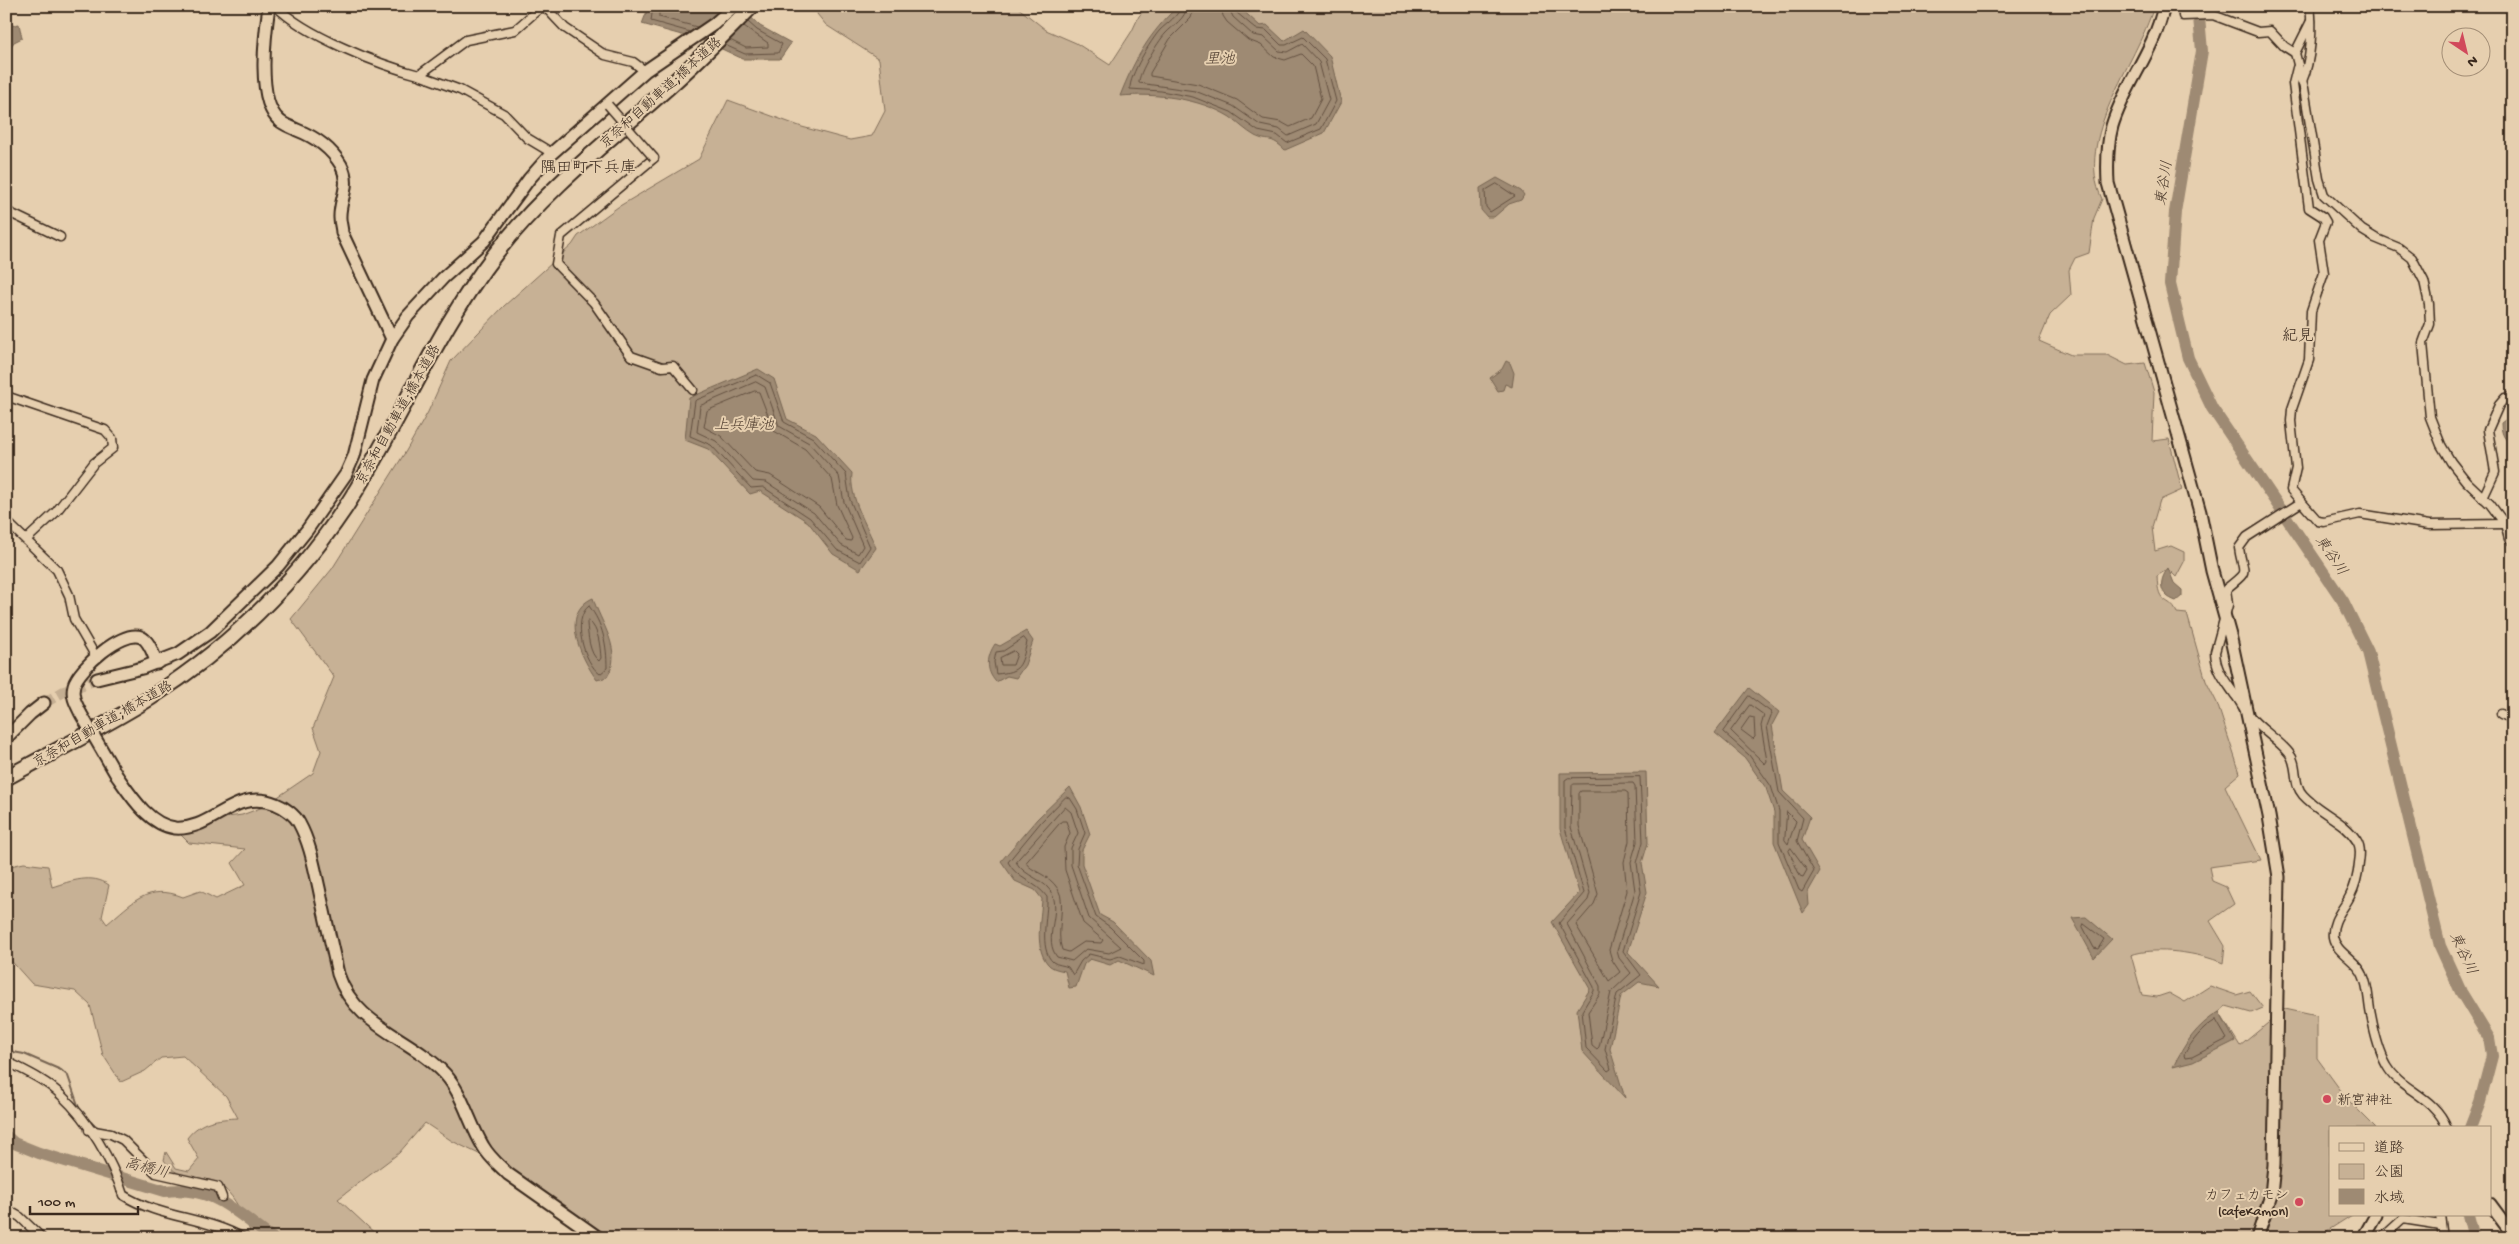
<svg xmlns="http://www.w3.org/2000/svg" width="2519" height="1244" font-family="'Gochi Hand','Klee One',sans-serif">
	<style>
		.green { fill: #c7b195; stroke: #816e5a }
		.water { fill: #9e8a73; stroke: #766451 }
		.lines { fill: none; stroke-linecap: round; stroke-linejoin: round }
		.shore { stroke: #635040; stroke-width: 1 }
		.stream { stroke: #766451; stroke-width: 2 }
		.river { stroke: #9e8a73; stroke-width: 12 }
		.secondary-tunnel { stroke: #c4ae92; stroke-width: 11; stroke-dasharray: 11 5.5; stroke-linecap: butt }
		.street-casing { stroke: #3b2a1e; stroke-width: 11 }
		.secondary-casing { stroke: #3b2a1e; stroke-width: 15 }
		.highway-casing { stroke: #3b2a1e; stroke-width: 18 }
		.street { stroke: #e6cfaf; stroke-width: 8 }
		.secondary { stroke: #e6cfaf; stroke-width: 11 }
		.highway { stroke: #e6cfaf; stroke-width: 14 }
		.street-bridge-casing { stroke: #3b2a1e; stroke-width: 11; stroke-linecap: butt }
		.secondary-bridge-casing { stroke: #3b2a1e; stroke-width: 15; stroke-linecap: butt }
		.street-bridge { stroke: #e6cfaf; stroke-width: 8 }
		.secondary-bridge { stroke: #e6cfaf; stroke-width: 11 }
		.poi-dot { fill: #d1495b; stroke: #e6cfaf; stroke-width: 2 }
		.labels { text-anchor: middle; stroke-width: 4; stroke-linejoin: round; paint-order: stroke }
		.street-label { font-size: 14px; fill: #3b2a1e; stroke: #e6cfaf }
		.poi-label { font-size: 14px; fill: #3b2a1e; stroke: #e6cfaf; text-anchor: start }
		.water-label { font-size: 15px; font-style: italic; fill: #4f3d2f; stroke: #e6cfaf }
		.quarter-label { font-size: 16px; fill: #3b2a1e; stroke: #e6cfaf }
	</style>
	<rect width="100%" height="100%" fill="#e6cfaf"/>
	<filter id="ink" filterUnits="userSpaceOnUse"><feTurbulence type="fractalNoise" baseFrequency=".02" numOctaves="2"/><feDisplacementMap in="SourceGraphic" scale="10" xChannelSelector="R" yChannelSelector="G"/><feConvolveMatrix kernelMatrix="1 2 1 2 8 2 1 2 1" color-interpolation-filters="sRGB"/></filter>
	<g filter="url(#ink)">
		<path class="green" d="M820 6H1016L1046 30 1076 43 1110 65 1132 31 1139 16 1148 6H2154C2137 64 2073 138 2102 199L2094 218 2089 253 2075 258 2069 270 2071 295 2050 315 2039 341 2071 355H2107L2127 365 2145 363 2154 392 2152 441 2169 439 2182 490 2160 500 2152 527 2155 551 2171 546 2184 552V562L2176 577 2168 569 2157 576C2158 608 2169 595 2177 613L2187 614 2206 681 2217 703 2240 773 2225 786 2261 860 2209 867 2212 881 2226 887 2234 904 2210 921 2225 946 2223 963C2200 953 2155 946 2131 955L2142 995 2157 997 2169 993 2185 1002 2210 986 2236 995 2250 991 2263 1008 2251 1013 2226 1006 2219 1012 2240 1046 2285 1009 2317 1016V1058L2347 1099 2376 1128H2330V1215H2352L2316 1238H595L481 1155 452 1141 425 1123 399 1153 338 1199 380 1238H242L250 1231C243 1216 236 1198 223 1187 202 1170 183 1187 164 1160L166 1152 176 1168 189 1171 199 1159 187 1138C201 1120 217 1119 238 1118L226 1096 183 1056 161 1058 145 1071 121 1082 103 1055 90 1005 75 991 32 984 6 955V867L24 863 48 866 52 887C71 881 92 873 109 885L102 917 107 924C132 903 148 883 183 897L200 891 216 899 245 885 232 863 245 849 189 843 181 835 221 818 242 815 263 807 313 773 321 751 313 728 334 677 291 619 332 569 406 451 428 412 451 361 504 306 572 245 578 236 618 207 699 159 728 100 802 127 850 140 872 136 885 111 879 59 826 25 817 14Z"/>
		<g class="water">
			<polygon points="649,6 739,6 760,26 791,43 780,59 743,59 707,42 642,24"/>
			<path d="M1178 6H1238L1260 26 1267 25 1284 41 1304 29 1330 56 1341 102 1324 133 1285 150C1270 135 1269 143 1255 136 1246 131 1238 123 1230 117 1199 98 1156 93 1120 96 1135 58 1149 34 1178 6Z"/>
			<polygon points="19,24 22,38 14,42 6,53 6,27"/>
			<polygon points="1497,178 1521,191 1524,195 1521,200 1509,204 1494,217 1487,217 1481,210 1480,188"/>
			<polygon points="1506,361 1510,363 1514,373 1512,387 1505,384 1503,390 1498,391 1490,378 1502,369"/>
			<path d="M758 369 774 379 787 419 816 434 852 473C849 498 867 525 876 548L860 570 833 554 808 522 760 491 750 494 708 449 685 440 689 398Z"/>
			<path d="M2513 414V445C2504 440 2501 433 2501 423Z"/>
			<path d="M2168 568 2174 583 2182 590V596L2176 601C2159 595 2158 582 2168 568Z"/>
			<path d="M593 598C600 622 624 651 607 677L597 680C581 658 559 613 593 598Z"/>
			<path d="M1026 631 1033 641 1025 665 1016 678 1007 676 996 682C985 670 987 656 995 644L1000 646Z"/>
			<polygon points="1749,688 1779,712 1772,725 1783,791 1810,817 1802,840 1820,871 1808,892 1809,905 1803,913 1774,842 1774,812 1766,788 1745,758 1715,733"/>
			<polygon points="1646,772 1648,843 1642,863 1647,892 1628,952 1659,986 1639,982 1621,996 1610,1049 1625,1098 1582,1051 1577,1010 1590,989 1552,922 1579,893 1560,829 1560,773"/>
			<path d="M1070 787 1081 807 1090 834 1082 850V864L1100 915 1113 922 1151 961 1154 976 1119 960 1110 965 1090 959 1084 964 1076 987 1069 988 1065 971C1060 970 1054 969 1050 966 1033 951 1041 919 1042 899L1035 890 1015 881 1001 861 1037 819Z"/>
			<polygon points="2086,917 2112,939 2094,958 2072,918"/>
			<path d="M2219 1012 2235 1041 2193 1062 2173 1067C2185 1043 2196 1026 2219 1012Z"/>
		</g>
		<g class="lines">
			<g class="shore">
				<polyline points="653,6 651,21 690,32"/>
				<polyline points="659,6 659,17 697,27"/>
				<path d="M1181 6C1179 16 1167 23 1160 30 1151 40 1129 76 1130 89L1161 91 1193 97 1231 112 1258 131 1277 135 1287 143 1321 129 1336 101 1325 59 1303 37 1286 45H1281L1266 30 1256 29 1236 12 1235 6"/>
				<path d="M1187 6C1186 19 1173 25 1165 34 1158 42 1138 73 1139 83L1195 91 1233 106 1260 125 1279 129 1288 136 1316 124 1329 100 1319 62 1302 44 1287 52 1279 51 1264 37 1253 35 1233 17 1228 6"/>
				<polyline points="1194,6 1191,18 1170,39 1150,73 1150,76 1198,84 1237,100 1263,119 1281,122 1290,127 1311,118 1321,99 1313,66 1301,54 1285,60 1274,57 1261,45 1248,40 1227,22 1223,16 1221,6"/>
				<polyline points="730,40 746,48 768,47 768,43 744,26"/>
				<polyline points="725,45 745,54 778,53 782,44 757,30 748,22"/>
				<polygon points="1497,184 1515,196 1490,212 1486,207 1485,191"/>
				<polygon points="757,375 770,383 784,422 813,438 846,474 850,500 870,547 860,562 837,550 810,518 763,487 751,488 711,445 690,436 695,401"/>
				<polygon points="756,382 765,387 779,426 809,443 839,476 844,502 863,546 858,554 841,545 814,513 766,482 753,481 716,441 697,432 700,406"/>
				<polygon points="755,391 759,392 774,431 805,449 832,479 837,505 852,538 851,541 846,540 819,507 770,475 755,472 721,436 704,427 707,411"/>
				<path d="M589 606C603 624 607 645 607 668L600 674C584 663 571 619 589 606Z"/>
				<path d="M589 621C599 629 600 646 601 658L599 661C589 654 588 635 587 623Z"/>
				<path d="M1024 638 1027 642C1021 666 1021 672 996 674L994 662 996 652 1003 651Z"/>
				<polygon points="1014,651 1017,654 1013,665 1001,665 1000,658"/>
				<polygon points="1749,696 1772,713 1767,726 1779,792 1803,818 1797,841 1814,871 1802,892 1799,890 1779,842 1779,811 1771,786 1749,755 1723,732"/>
				<polygon points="1750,705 1764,715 1761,726 1767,761 1765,764 1731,731"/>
				<polygon points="1750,717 1754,718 1755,737 1753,739 1741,730"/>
				<polygon points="1640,777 1643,842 1637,863 1641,892 1623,951 1641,975 1617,994 1605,1049 1611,1069 1608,1071 1586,1048 1582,1011 1594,991 1594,987 1559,923 1584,893 1565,828 1565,780 1568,778"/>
				<polygon points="1574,784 1633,783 1635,786 1637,842 1631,862 1635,891 1617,951 1619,958 1631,973 1611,992 1599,1047 1597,1049 1592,1045 1588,1012 1600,994 1600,986 1567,924 1588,900 1590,893 1571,827 1572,786"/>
				<polygon points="1581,791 1625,791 1628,793 1629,841 1624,862 1627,891 1609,950 1612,960 1620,972 1609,981 1576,925 1594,904 1598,894 1579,826 1579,794"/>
				<path d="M1066 797 1070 798 1077 809 1085 833 1078 849 1077 864 1096 917 1110 927 1144 961V965L1120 956 1110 959 1089 954 1081 961 1073 975 1068 967C1064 965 1057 965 1053 962 1038 949 1048 915 1047 897 1036 881 1017 880 1008 862L1041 822Z"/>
				<path d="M1065 807 1071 812 1078 833 1071 848V865L1089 918 1121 947 1109 953 1086 949 1072 961 1057 957C1043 939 1060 915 1053 896 1046 878 1025 878 1016 862Z"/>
				<polygon points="1787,812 1796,821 1788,844 1785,840"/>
				<path d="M1062 821H1066L1070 833 1064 847 1065 870 1083 923 1103 940 1101 943 1084 942 1069 952 1062 950C1055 932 1067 904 1058 889 1048 873 1031 872 1026 863Z"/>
				<polygon points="1791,848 1807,870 1803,877 1800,876 1789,851"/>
				<polygon points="2084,924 2104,939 2098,949 2094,948 2083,927"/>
				<path d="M2216 1020 2227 1039 2192 1057 2185 1058 2184 1055C2192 1041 2202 1028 2216 1020Z"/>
			</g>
			<g class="stream">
				<polyline points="6,1046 13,1052 24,1054 61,1070 68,1076 80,1111"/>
				<polyline points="87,1119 99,1128"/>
				<path d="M178 1182C191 1187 210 1185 218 1199"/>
			</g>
			<g class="river">
				<polyline points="2198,6 2202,51 2175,212 2170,284 2188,358 2212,408 2343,601 2368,652 2440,946 2461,992 2489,1038 2492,1056 2480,1102 2470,1128"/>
				<path d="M6 1136 14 1143 39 1153 165 1191C214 1185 235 1212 272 1238"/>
				<polyline points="2468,1215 2474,1238"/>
			</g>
			<polyline class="secondary-tunnel" points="44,703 63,692 97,679"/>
			<g class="street-casing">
				<g id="street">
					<path d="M276 6C304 35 379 65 419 75L466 40 515 30 541 7"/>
					<polyline points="2182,6 2183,16 2213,15 2258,32 2270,31 2284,46 2295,53 2304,88 2319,179 2324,195 2362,230 2375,238 2399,248 2412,258 2424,281 2429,304 2430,324 2423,343 2430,417 2441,445 2451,462 2466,481 2490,504 2505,524 2509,539 2513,542"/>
					<polyline points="541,7 547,9 565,28 605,55 633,62 645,71"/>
					<polyline points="2295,53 2311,21"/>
					<polyline points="2297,68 2293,84 2309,208 2323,217 2326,222 2319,240 2324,273 2311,311 2309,360 2292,409 2291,421 2296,468 2291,490 2318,521 2324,522 2360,514 2429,525 2505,524"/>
					<polyline points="419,75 460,90 504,114 527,138 552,153"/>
					<path d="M2302 81C2311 61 2313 28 2310 6"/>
					<polyline points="654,158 561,236 556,264 594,303 631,356 662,367 673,366 693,390"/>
					<polyline points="6,211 60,237"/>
					<polyline points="6,396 105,430 112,438 113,448 94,463 56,512 26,540"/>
					<polyline points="2483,498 2495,472 2488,430 2499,405 2505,398 2513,397"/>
					<path d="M2300 503 2247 537 2239 548C2243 576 2251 569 2226 589L2228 605 2215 652C2216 671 2225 680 2235 695 2240 701 2243 708 2248 714 2259 729 2277 738 2289 753 2299 765 2292 783 2303 795 2319 813 2344 820 2357 841 2361 847 2360 857 2359 863 2358 875 2356 885 2350 896 2344 909 2331 920 2333 937 2336 953 2357 960 2363 975 2369 988 2368 1002 2371 1015 2374 1031 2379 1052 2387 1066 2400 1090 2435 1096 2447 1128"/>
					<polyline points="6,521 57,570 69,595 74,619 96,657"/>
					<polyline points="2501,714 2513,719"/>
					<path d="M6 1061C25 1071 46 1080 61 1095 89 1121 112 1160 123 1195 159 1218 206 1217 243 1238"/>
					<polyline points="89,1130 111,1134 123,1140 156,1173 218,1187 222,1197"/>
					<polyline points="6,1209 20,1217 42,1238"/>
					<polyline points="2440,1215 2443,1238"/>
					<polyline points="2382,1238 2403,1219 2441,1225"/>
				</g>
			</g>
			<g class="secondary-casing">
				<g id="secondary">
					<path d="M269 6C265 34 256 102 280 121 284 125 292 127 297 130 315 137 331 148 341 165 352 186 339 199 340 218 340 223 342 228 342 233L392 339"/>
					<path d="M2164 6C2154 52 2125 83 2112 126 2107 145 2107 164 2108 183L2200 512 2212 571 2231 639 2269 816 2279 877 2274 1165 2271 1195 2257 1238"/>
					<polyline points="97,679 142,668 178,654 210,632 278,566 307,530 346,474 354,456 373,380 392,339 408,316 443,278 484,241 529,179 552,153 645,71 714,24 734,6"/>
					<path d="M81 714C76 704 71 696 74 685 79 668 122 630 141 637 150 641 153 655 157 663"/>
					<polyline points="6,738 30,714 44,703"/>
					<path d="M117 776C131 796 149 825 175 828 213 831 234 787 276 804 284 807 295 815 299 823 310 843 314 866 319 888 325 917 332 946 338 974 355 1027 411 1037 445 1074 463 1094 469 1123 483 1146 489 1157 499 1165 508 1174L599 1238"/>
					<polyline points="2490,1204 2513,1235"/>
					<polyline points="2363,1238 2376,1215"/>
				</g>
			</g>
			<g class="highway-casing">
				<path id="highway" d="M6 778C54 751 104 727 150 698 227 649 294 584 345 508 399 425 435 332 496 253 547 188 612 138 673 83 701 58 726 32 752 6"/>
			</g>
			<use href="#street" class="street"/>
			<use href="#secondary" class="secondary"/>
			<use href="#highway" class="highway"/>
			<g class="street-bridge-casing">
				<polyline id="street-bridge" points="608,105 654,158"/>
			</g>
			<g class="secondary-bridge-casing">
				<polyline id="secondary-bridge" points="81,714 117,776"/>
			</g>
			<use href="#street-bridge" class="street-bridge"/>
			<use href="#secondary-bridge" class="secondary-bridge"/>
		</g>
	</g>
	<g class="poi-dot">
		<circle cx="2327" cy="1099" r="5"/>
		<circle cx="2299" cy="1202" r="5"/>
	</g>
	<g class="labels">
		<g class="street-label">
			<text transform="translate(660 92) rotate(-42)" y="5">京奈和自動車道;橋本道路</text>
			<text transform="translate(397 414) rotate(-61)" y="5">京奈和自動車道;橋本道路</text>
			<text transform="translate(102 723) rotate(-30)" y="5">京奈和自動車道;橋本道路</text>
		</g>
		<g class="poi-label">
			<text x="2337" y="1104">新宮神社</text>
			<text x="2289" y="1199" text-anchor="end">カフェカモン<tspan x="2289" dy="16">(cafeKamon)</tspan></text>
		</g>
		<g class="water-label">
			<text x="1220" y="63">里池</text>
			<text transform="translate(2163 183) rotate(-81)" y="5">東谷川</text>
			<text x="744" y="429">上兵庫池</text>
			<text transform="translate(2332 555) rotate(56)" y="5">東谷川</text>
			<text transform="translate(2464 953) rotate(65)" y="5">東谷川</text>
			<text transform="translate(147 1167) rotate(14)" y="5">高橋川</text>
		</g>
		<g class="quarter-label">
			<text x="588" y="172">隅田町下兵庫</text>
			<text x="2298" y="340">紀見</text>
		</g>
	</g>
	<rect width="2519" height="1244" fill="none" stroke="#e6cfaf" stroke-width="25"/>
	<rect x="12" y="12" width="2494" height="1219" fill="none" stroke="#3b2a1e" stroke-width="2" filter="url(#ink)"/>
	<rect x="2329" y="1126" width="162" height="90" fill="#e6cfaf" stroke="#a28d75"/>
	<rect x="2339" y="1143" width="25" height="8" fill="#e6cfaf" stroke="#a28d75"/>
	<text x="2374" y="1152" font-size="15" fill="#3b2a1e">道路</text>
	<rect x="2339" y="1164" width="25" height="15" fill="#c7b195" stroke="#a28d75"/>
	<text x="2374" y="1176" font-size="15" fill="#3b2a1e">公園</text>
	<rect x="2339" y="1189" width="25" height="15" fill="#9e8a73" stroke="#a28d75"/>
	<text x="2374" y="1202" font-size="15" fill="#3b2a1e">水域</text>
	<g transform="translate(2466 52) rotate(145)"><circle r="24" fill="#e6cfaf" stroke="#a28d75"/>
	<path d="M0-4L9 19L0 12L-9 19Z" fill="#d1495b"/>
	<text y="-8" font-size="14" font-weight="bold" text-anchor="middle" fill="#3b2a1e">N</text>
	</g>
	<path d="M30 1206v8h108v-8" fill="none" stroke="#3b2a1e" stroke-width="2.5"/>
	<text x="38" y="1206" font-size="15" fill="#3b2a1e" stroke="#e6cfaf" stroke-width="4" paint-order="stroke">100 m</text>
</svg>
